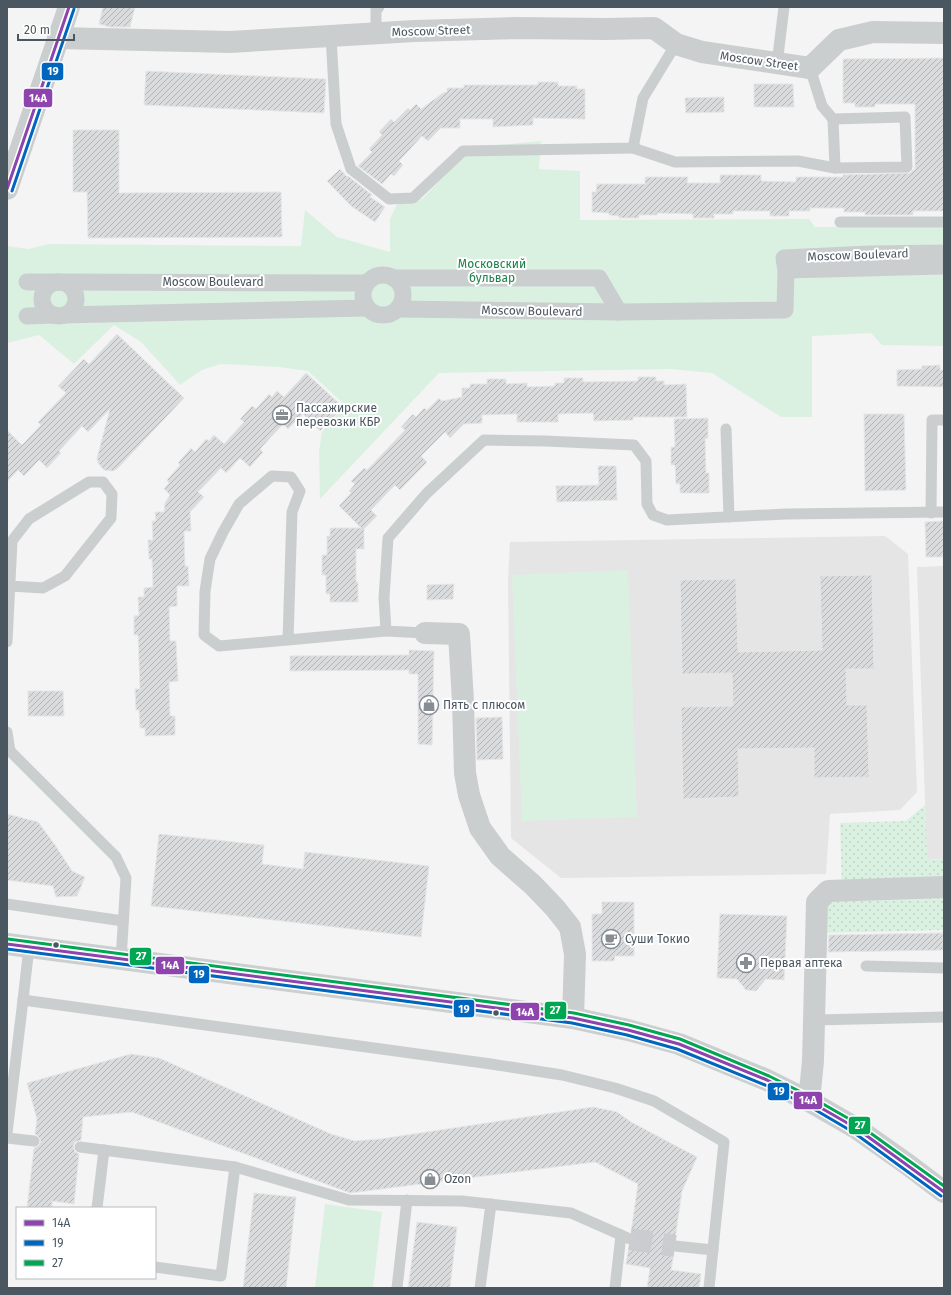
<svg xmlns="http://www.w3.org/2000/svg" width="951" height="1295" font-family="'Fira Sans',sans-serif">
	<style>
		.education { fill: #e6e5e6 }
		.grass { fill: url(#grass-dots) }
		.green { fill: #daf1e2 }
		.building { fill: url(#building-hatch); stroke: #e5e6e7 }
		.lines { fill: none; stroke-linecap: round; stroke-linejoin: round }
		.minor-tunnel { stroke: #cacdcf; stroke-width: 22; stroke-dasharray: 22 11; stroke-linecap: butt }
		.service { stroke: #cbcecf; stroke-width: 11 }
		.pedestrian { stroke: #cbcecf; stroke-width: 17 }
		.minor { stroke: #cbcecf; stroke-width: 22 }
		.secondary { stroke: #cccfd0; stroke-width: 22 }
		.bus-1-casing { stroke: #fff; stroke-width: 6 }
		.bus-2-casing { stroke: #fff; stroke-width: 6 }
		.bus-3-casing { stroke: #fff; stroke-width: 6 }
		.bus-1 { stroke: #8e44ad; stroke-width: 3 }
		.bus-2 { stroke: #0065bd; stroke-width: 3 }
		.bus-3 { stroke: #00a651; stroke-width: 3 }
		.bus-dot { fill: #4b5760; stroke: #fff; stroke-width: 1.5 }
		.labels { text-anchor: middle; stroke-width: 4; stroke-linejoin: round; paint-order: stroke }
		.street-label { font-size: 12px; fill: #4b5760; stroke: #fff }
		.park-label { font-size: 12px; fill: #1c8149; stroke: #fff }
		.poi-label { font-size: 12px; fill: #4b5760; stroke: #fff; text-anchor: start }
		.line-badge { stroke: #fff; stroke-width: 1.5 }
		.badge-label { font-size: 11px; text-anchor: middle; font-weight: bold; fill: #fff }
	</style>
	<defs>
		<pattern id="grass-dots" width="8" height="8" patternUnits="userSpaceOnUse"><rect width="8" height="8" fill="#daf1e2"/><path d="M2 2h.1M6 6h.1" fill="none" stroke="#bdd1c4" stroke-width="1.8" stroke-linecap="round"/></pattern>
		<pattern id="building-hatch" width="6" height="6" patternUnits="userSpaceOnUse"><rect width="6" height="6" fill="#dadbdc"/><path d="M-1 1l2-2M0 6l6-6M5 7l2-2" fill="none" stroke="#b3b4b6"/></pattern>
	</defs>
	<rect width="100%" height="100%" fill="#f4f4f4"/>
	<g class="education">
		<polygon points="885,536 908,554 917,792 900,810 830,814 826,874 561,878 511,838 508,579 510,542"/>
		<polygon points="944,566 944,859 927,860 917,567"/>
	</g>
	<polygon class="grass" points="925,805 927,860 944,859 944,930 823,933 817,902 842,890 840,823 906,821"/>
	<g class="green">
		<polygon points="541,141 539,169 580,171 580,220 809,219 815,227 944,226 944,346 882,345 871,333 812,336 812,417 781,417 712,373 671,369 439,373 320,499 319,451 322,432 345,405 308,371 279,367 221,364 202,370 180,385 141,342 114,325 74,364 39,335 7,343 7,246 28,249 49,244 301,246 305,210 337,237 390,252 390,219 398,202 422,199 473,147"/>
		<polygon points="628,570 637,817 522,821 512,575"/>
		<polygon points="325,1204 382,1212 373,1288 315,1288"/>
	</g>
	<g class="building">
		<polygon points="103,7 135,7 130,27 110,27 99,24"/>
		<polygon points="944,58 944,211 913,211 913,215 865,215 865,212 844,212 844,208 810,208 810,211 789,211 789,216 770,216 770,211 733,211 733,214 714,214 714,218 693,218 693,214 657,213 657,215 639,215 639,218 619,218 619,216 609,215 609,213 592,212 592,192 596,192 597,184 645,184 645,177 688,177 687,183 720,183 720,175 761,175 761,181 796,182 796,177 843,177 843,175 910,173 913,170 915,170 915,104 875,104 875,107 855,107 855,103 843,103 843,59"/>
		<polygon points="146,71 326,79 324,113 144,105"/>
		<polygon points="538,82 558,82 558,86 577,86 577,89 585,89 585,119 533,118 533,125 493,127 493,119 460,119 460,128 441,128 428,141 422,136 399,161 403,165 394,176 391,174 382,184 358,166 372,152 369,149 382,135 379,132 391,119 394,122 408,108 410,110 416,104 421,109 443,93 447,92 447,88 464,88 464,85 538,85"/>
		<polygon points="754,84 793,84 794,107 754,107"/>
		<polygon points="724,97 724,112 686,113 685,98"/>
		<polygon points="73,130 119,130 119,193 281,192 282,237 88,238 87,192 73,192"/>
		<polygon points="340,169 347,177 348,176 372,195 370,197 385,207 375,222 351,206 327,181"/>
		<polygon points="117,334 184,398 117,469 113,471 104,470 98,463 97,458 110,409 88,432 82,426 59,451 61,453 47,468 39,460 24,476 18,470 7,482 7,430 22,445 41,425 38,422 66,393 58,386 84,359 89,364"/>
		<polygon points="940,365 940,370 944,370 944,387 897,386 897,370 922,369 922,366"/>
		<polygon points="306,373 343,407 320,431 303,414 288,429 283,424 260,449 263,452 250,467 240,458 226,473 221,468 198,492 204,497 190,512 191,531 184,531 185,566 188,566 189,586 177,586 177,606 169,607 170,641 176,641 178,681 169,682 170,716 175,716 175,735 145,736 145,728 140,728 139,710 136,710 135,689 140,689 138,635 134,635 134,616 139,615 138,597 144,597 144,588 153,587 152,559 149,559 148,540 153,540 152,521 156,521 155,512 164,512 165,503 170,495 164,489 169,483 167,480 180,465 178,463 191,448 195,452 206,439 209,441 214,435 224,444 244,422 240,419 252,406 256,409 269,394 272,397 277,391 284,397"/>
		<polygon points="638,377 656,377 656,381 664,381 664,385 686,384 687,417 633,417 633,420 594,421 593,413 558,414 558,422 517,422 517,414 482,415 482,423 464,424 450,438 445,432 421,456 427,462 400,490 395,485 371,510 377,516 364,529 364,549 356,549 356,582 358,582 358,602 330,602 330,594 326,594 326,575 322,575 322,555 327,555 327,536 330,536 330,528 361,528 339,506 351,493 349,491 355,484 351,481 364,468 367,470 405,430 401,427 413,414 416,417 424,408 427,410 439,398 442,401 462,397 462,388 470,388 470,384 487,384 487,379 506,379 506,384 527,383 527,387 555,386 555,383 564,383 564,378 583,378 583,382 638,381"/>
		<polygon points="864,414 904,414 906,490 865,491"/>
		<polygon points="708,418 708,438 705,439 706,473 709,473 709,493 680,493 680,484 676,484 675,465 671,465 671,447 675,447 674,419"/>
		<polygon points="598,466 616,466 617,500 557,502 556,486 599,485"/>
		<polygon points="944,521 944,557 926,557 925,522"/>
		<polygon points="872,575 874,669 846,669 847,705 867,705 869,777 814,778 814,748 738,749 739,797 683,799 681,707 733,706 732,673 682,674 680,580 736,579 738,652 822,650 820,576"/>
		<polygon points="454,584 453,599 427,600 427,585"/>
		<polygon points="409,650 434,651 433,694 436,702 433,710 432,745 418,744 418,674 409,674 409,670 290,671 290,656 409,655"/>
		<polygon points="28,691 63,691 64,716 28,716"/>
		<polygon points="502,717 503,759 477,760 476,718"/>
		<polygon points="7,814 38,822 55,845 72,871 85,877 77,896 56,897 53,886 7,880"/>
		<polygon points="159,834 264,845 262,864 303,869 305,852 429,866 421,937 151,906"/>
		<polygon points="602,902 634,902 634,956 615,956 614,961 592,961 592,914 602,914"/>
		<polygon points="720,914 787,916 784,980 766,979 756,991 746,990 737,979 717,978"/>
		<polygon points="943,933 943,950 828,952 829,935"/>
		<polygon points="131,1054 159,1058 331,1134 355,1141 380,1139 593,1107 617,1112 631,1122 697,1157 682,1191 675,1239 670,1242 668,1246 669,1249 674,1253 671,1270 701,1274 699,1288 647,1288 650,1268 626,1264 629,1246 634,1244 637,1239 635,1235 631,1232 638,1184 595,1162 350,1193 132,1112 83,1117 81,1140 75,1142 73,1146 75,1152 79,1154 74,1204 52,1201 52,1208 27,1208 34,1148 39,1145 41,1141 38,1136 35,1134 37,1119 27,1083"/>
		<polygon points="254,1193 296,1197 286,1288 243,1288"/>
		<polygon points="417,1222 457,1227 450,1288 408,1288"/>
	</g>
	<g class="lines">
		<polyline class="minor-tunnel" points="630,1239 675,1246"/>
		<g class="service">
			<polyline points="376,33 376,10 379,7"/>
			<polyline points="331,36 336,124 351,169 389,199 413,198 463,151 633,148 643,98 676,44"/>
			<polyline points="777,64 784,7"/>
			<polyline points="833,119 835,168"/>
			<polyline points="633,148 675,162 798,161 835,168 907,167 905,117 833,119 822,106 810,68"/>
			<polyline points="840,222 944,222"/>
			<polyline points="726,429 729,517"/>
			<polyline points="931,513 932,420 944,420"/>
			<polyline points="425,633 386,631 384,598 388,538 427,493 484,440 545,441 634,445 646,461 647,504 653,515 667,520 786,514 944,512"/>
			<polyline points="288,640 219,646 204,635 205,591 210,559 223,532 239,504 272,476 291,477 300,491 292,512 288,640 386,631"/>
			<polyline points="7,642 12,541 29,519 89,482 103,482 112,494 111,518 65,576 43,588 10,586"/>
			<polyline points="7,732 10,751 116,857 126,878 121,960"/>
			<polyline points="7,904 123,921"/>
			<polyline points="29,947 23,1000 491,1064 562,1075 615,1088 654,1101 724,1142 709,1288"/>
			<polyline points="866,966 944,968"/>
			<polyline points="814,1020 944,1017"/>
			<polyline points="7,1133 23,1000"/>
			<polyline points="7,1138 34,1141"/>
			<polyline points="80,1147 235,1167 349,1200 462,1201 571,1213 630,1239"/>
			<polyline points="97,1208 104,1150"/>
			<polyline points="675,1246 713,1250"/>
			<polyline points="155,1267 221,1276 235,1167"/>
			<polyline points="397,1288 407,1200"/>
			<polyline points="480,1288 491,1204"/>
			<polyline points="615,1288 621,1235"/>
		</g>
		<g class="pedestrian">
			<polyline points="786,270 944,266"/>
			<circle cx="383" cy="295" r="20"/>
			<polyline points="393,278 599,278 619,312"/>
			<polyline points="27,282 58,282"/>
			<polyline points="59,282 367,283"/>
			<circle cx="59" cy="299" r="17"/>
			<polyline points="398,309 619,312 785,310 786,270 784,258 869,254 944,253"/>
			<polyline points="64,315 367,308"/>
			<polyline points="27,316 55,315"/>
		</g>
		<g class="minor">
			<polyline points="58,38 230,42 415,31 516,28 605,29 654,28 676,44 702,52 810,68 839,40 873,32 944,33"/>
			<polyline points="7,189 69,7"/>
			<polyline points="425,633 459,634 463,702 465,773 469,795 480,828 500,856 533,885 555,908 570,927 575,954 573,1018"/>
			<polyline points="809,1101 813,1061 817,902 828,891 944,887"/>
		</g>
		<polyline class="secondary" points="7,944 573,1018 628,1030 679,1044 767,1080 809,1101 856,1128 907,1164 944,1192"/>
		<g class="bus-1-casing">
			<g id="bus-1">
				<polyline points="7,189 69,7"/>
				<polyline points="7,944 573,1018 628,1030 679,1044 767,1080 809,1101 856,1128 944,1192"/>
			</g>
		</g>
		<g class="bus-2-casing">
			<g id="bus-2">
				<polyline points="12,191 74,9"/>
				<polyline points="7,949 572,1023 627,1035 677,1049 765,1085 807,1105 853,1132 941,1196"/>
			</g>
		</g>
		<g class="bus-3-casing">
			<polyline id="bus-3" points="8,939 574,1013 629,1025 680,1039 769,1076 811,1097 858,1124 944,1186"/>
		</g>
		<use href="#bus-1" class="bus-1"/>
		<use href="#bus-2" class="bus-2"/>
		<use href="#bus-3" class="bus-3"/>
	</g>
	<defs>
		<g id="office-ring" transform="scale(1)"><circle r="9.5" fill="#fff" stroke="#868e94" stroke-width="1.5"/><path d="M-6-3h4V-5.5h4V-3h4V5H-6ZM-1-4.5V-3h2v-1.5ZM-6 0V1H6V0Z" fill="#868e94"/></g>
		<g id="shop-ring" transform="scale(1)"><circle r="9.5" fill="#fff" stroke="#868e94" stroke-width="1.5"/><path d="M-5-2.5h2.3a2.7 3.5 0 0 1 5.4 0H5L5.5 6h-11ZM-1.5-2.5h3a1.5 2.3 0 0 0-3 0Z" fill="#868e94"/></g>
		<g id="cafe-ring" transform="scale(1)"><circle r="9.5" fill="#fff" stroke="#868e94" stroke-width="1.5"/><path d="M-5.5-4.5H6V0H3Q3 3.5 0 3.5H-2.5Q-5.5 3.5-5.5 0ZM3-3.2v2h1.7v-2ZM-6 4.5H4V6H-6Z" fill="#868e94"/></g>
		<g id="pharmacy-ring" transform="scale(1)"><circle r="9.5" fill="#fff" stroke="#868e94" stroke-width="1.5"/><path d="M-2-6h4v4h4v4h-4v4h-4v-4h-4v-4h4Z" fill="#868e94"/></g>
	</defs>
	<g fill-rule="evenodd">
		<use href="#office-ring" x="282" y="415"/>
		<use href="#shop-ring" x="429" y="705"/>
		<use href="#cafe-ring" x="611" y="939"/>
		<use href="#pharmacy-ring" x="746" y="963"/>
		<use href="#shop-ring" x="430" y="1179"/>
	</g>
	<g class="bus-dot">
		<circle cx="56" cy="945" r="3.5"/>
		<circle cx="496" cy="1013" r="3.5"/>
	</g>
	<g class="labels">
		<g class="street-label">
			<text transform="translate(431 31) rotate(-2)" y="4">Moscow Street</text>
			<text transform="translate(759 61) rotate(8)" y="4">Moscow Street</text>
			<text transform="translate(858 255) rotate(-2)" y="4">Moscow Boulevard</text>
			<text x="213" y="286">Moscow Boulevard</text>
			<text transform="translate(532 311) rotate(1)" y="4">Moscow Boulevard</text>
		</g>
		<g class="park-label">
			<text x="492" y="268">Московский<tspan x="492" dy="14">бульвар</tspan></text>
		</g>
		<g class="poi-label">
			<text x="296" y="412">Пассажирские<tspan x="296" dy="14">перевозки КБР</tspan></text>
			<text x="443" y="709">Пять с плюсом</text>
			<text x="625" y="943">Суши Токио</text>
			<text x="760" y="967">Первая аптека</text>
			<text x="444" y="1183">Ozon</text>
		</g>
	</g>
	<g class="line-badge">
		<rect x="41" y="62" width="23" height="19" rx="4" fill="#0065bd"/>
		<rect x="23" y="88" width="30" height="20" rx="4" fill="#8e44ad"/>
		<rect x="129" y="947" width="23" height="19" rx="4" fill="#00a651"/>
		<rect x="155" y="956" width="30" height="19" rx="4" fill="#8e44ad"/>
		<rect x="188" y="965" width="22" height="19" rx="4" fill="#0065bd"/>
		<rect x="453" y="999" width="22" height="19" rx="4" fill="#0065bd"/>
		<rect x="544" y="1001" width="23" height="19" rx="4" fill="#00a651"/>
		<rect x="510" y="1002" width="30" height="19" rx="4" fill="#8e44ad"/>
		<rect x="767" y="1082" width="23" height="19" rx="4" fill="#0065bd"/>
		<rect x="793" y="1091" width="30" height="19" rx="4" fill="#8e44ad"/>
		<rect x="848" y="1116" width="23" height="19" rx="4" fill="#00a651"/>
	</g>
	<g class="badge-label">
		<text x="53" y="75">19</text>
		<text x="38" y="102">14А</text>
		<text x="141" y="960">27</text>
		<text x="170" y="969">14А</text>
		<text x="199" y="978">19</text>
		<text x="464" y="1013">19</text>
		<text x="555" y="1014">27</text>
		<text x="525" y="1016">14А</text>
		<text x="779" y="1095">19</text>
		<text x="808" y="1104">14А</text>
		<text x="860" y="1129">27</text>
	</g>
	<rect width="951" height="1295" fill="none" stroke="#4b5760" stroke-width="16"/>
	<rect x="16" y="1207" width="140" height="72" fill="#ffffff" stroke="#b7bcbf"/>
	<rect x="24" y="1220" width="20" height="6" fill="#8e44ad" stroke="#b7bcbf"/>
	<text x="52" y="1227" font-size="12" fill="#4b5760">14А</text>
	<rect x="24" y="1240" width="20" height="6" fill="#0065bd" stroke="#b7bcbf"/>
	<text x="52" y="1247" font-size="12" fill="#4b5760">19</text>
	<rect x="24" y="1260" width="20" height="6" fill="#00a651" stroke="#b7bcbf"/>
	<text x="52" y="1267" font-size="12" fill="#4b5760">27</text>
	<path d="M18 34v6h56v-6" fill="none" stroke="#4b5760" stroke-width="2"/>
	<text x="24" y="34" font-size="12" fill="#4b5760" stroke="#ffffff" stroke-width="3" paint-order="stroke">20 m</text>
</svg>
